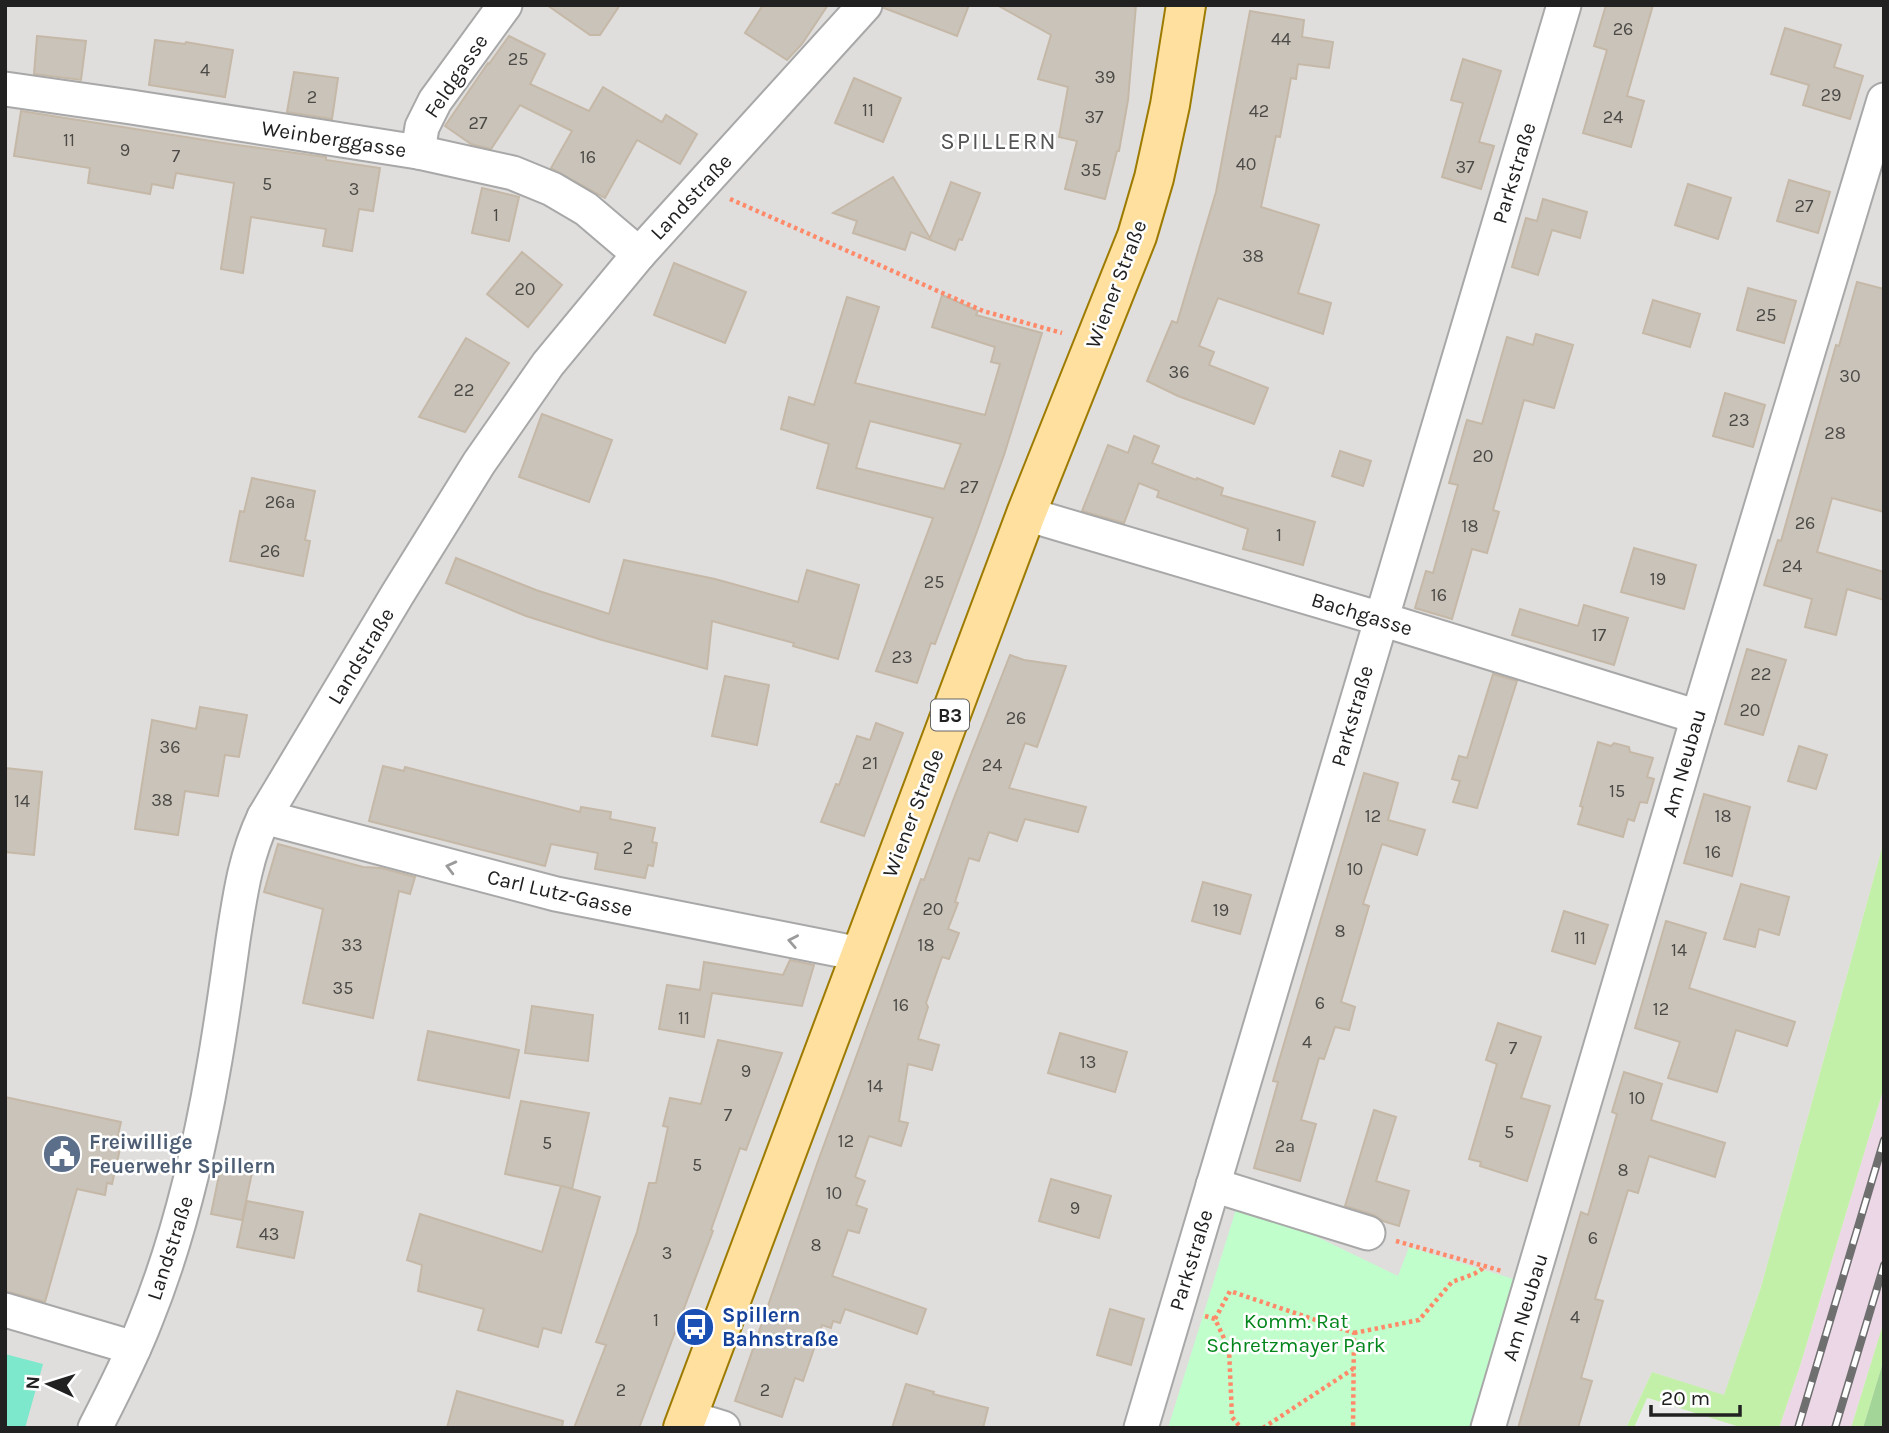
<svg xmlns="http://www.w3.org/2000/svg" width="1889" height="1433" font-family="Karla,sans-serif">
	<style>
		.residential { fill: #dfdedd }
		.industrial { fill: #ecd7e6 }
		.grass { fill: #c3f0a8 }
		.forest { fill: #a2d597 }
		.park { fill: #c0ffcc }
		.pitch { fill: #7de8cb }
		.parking { fill: #e9e9e9 }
		.building { fill: #cac3b9; stroke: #c5b8a7; stroke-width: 2; fill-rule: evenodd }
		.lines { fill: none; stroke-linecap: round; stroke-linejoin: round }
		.minor-casing { stroke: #a8a8a8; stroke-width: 37 }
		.primary-casing { stroke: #9d7b00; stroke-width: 42 }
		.path { stroke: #ff8a6a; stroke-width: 4.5; stroke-dasharray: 3.5 3.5; stroke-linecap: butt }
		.minor { stroke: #fff; stroke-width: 33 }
		.primary { stroke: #ffe09e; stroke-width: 38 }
		.rail-casing { stroke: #6f6f6f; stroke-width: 8 }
		.rail { stroke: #fff; stroke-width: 5; stroke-dasharray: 16; stroke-linecap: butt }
		.oneway { stroke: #9b9b9b }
		.labels { text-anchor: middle; stroke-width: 5; stroke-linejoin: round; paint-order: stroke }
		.number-label { font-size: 18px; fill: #4b4a47 }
		.shield { fill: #fff; stroke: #646464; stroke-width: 2 }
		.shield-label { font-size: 19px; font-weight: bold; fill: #212121 }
		.street-label { font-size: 21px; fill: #212121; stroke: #fff }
		.service-label { font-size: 21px; font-weight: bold; fill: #4e5e75; stroke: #fff; text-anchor: start }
		.transit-label { font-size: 21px; font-weight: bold; fill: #164399; stroke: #fff; text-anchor: start }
		.park-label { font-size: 21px; fill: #02861b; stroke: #fff }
		.quarter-label { font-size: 24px; letter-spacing: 2px; fill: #545454; stroke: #fff }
	</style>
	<rect width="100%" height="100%" fill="#f2efe6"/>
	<polygon class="residential" points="5,5 1884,5 1884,841 1761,1287 1724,1396 1652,1372 1626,1428 5,1428"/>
	<polygon class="industrial" points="1884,1087 1884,1321 1851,1428 1779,1428 1800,1366"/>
	<g class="grass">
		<polygon points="1884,841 1884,1087 1800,1366 1779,1428 1740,1428 1648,1398 1634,1428 1626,1428 1652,1372 1724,1395 1761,1287"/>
		<polygon points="1884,1321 1884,1359 1863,1428 1851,1428"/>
	</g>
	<polygon class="forest" points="1884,1359 1884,1428 1863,1428"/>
	<polygon class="park" points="1238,1203 1274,1216 1398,1276 1409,1247 1520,1281 1473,1428 1168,1428"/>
	<polygon class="pitch" points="5,1354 43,1364 25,1428 5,1428"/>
	<polygon class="parking" points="1647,1398 1740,1427 1634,1428"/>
	<g class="building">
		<polygon points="547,5 620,5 600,35 590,35"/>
		<polygon points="763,5 828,5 802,44 787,60 745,33"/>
		<polygon points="884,5 969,5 957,36 884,8"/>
		<polygon points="997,5 1136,5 1128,100 1119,151 1117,151 1105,199 1065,189 1077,141 1059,137 1068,87 1038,79 1051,35"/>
		<polygon points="1606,5 1653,5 1627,96 1644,101 1631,147 1583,133 1607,50 1594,46"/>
		<polygon points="1250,11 1304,20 1302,37 1333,42 1329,68 1298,64 1296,79 1291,78 1280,137 1276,136 1261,207 1319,225 1298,293 1331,303 1323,334 1218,298 1199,346 1214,352 1209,365 1268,388 1254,424 1178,396 1147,381 1172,321 1177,323 1216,192"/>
		<polygon points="1785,28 1841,45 1834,67 1863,76 1850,119 1803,105 1809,85 1771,74"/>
		<polygon points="37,36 86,41 81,80 34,74"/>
		<polygon points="509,36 545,54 530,84 589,111 603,87 662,122 666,115 697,134 680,164 637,140 605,198 551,168 572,131 520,105 491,149 471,144 445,126 488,63 489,64"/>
		<polygon points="155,40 185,44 186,42 233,50 225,97 149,85"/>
		<polygon points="1463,59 1501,71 1479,142 1494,146 1481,189 1442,177 1463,103 1451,100"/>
		<polygon points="294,72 338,78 332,119 287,112"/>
		<polygon points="854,78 901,98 883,142 835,123"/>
		<polygon points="21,111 230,144 326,157 326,160 380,168 373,211 359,209 352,251 323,246 326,229 251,217 243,273 221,269 234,183 176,173 173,188 152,184 150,194 88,183 90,168 14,156"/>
		<polygon points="893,177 930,238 951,182 980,193 962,240 959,239 955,250 911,232 905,250 853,233 857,221 833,213"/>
		<polygon points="1789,180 1830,192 1818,233 1777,221"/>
		<polygon points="1688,184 1731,198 1718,239 1675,225"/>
		<polygon points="482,188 519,197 509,241 472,233"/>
		<polygon points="1543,199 1587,212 1580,238 1552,230 1538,275 1512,267 1526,218 1537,221"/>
		<polygon points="522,252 562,285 528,327 487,294"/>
		<polygon points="674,263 746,292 725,343 654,315"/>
		<polygon points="1857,282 1884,289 1884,512 1832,498 1817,552 1884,572 1884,600 1847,589 1836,635 1805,627 1812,599 1764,585 1778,540 1781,541 1836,345 1839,346"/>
		<polygon points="1748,288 1796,301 1784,343 1737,330"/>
		<path d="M942 295 978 311 976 315 1042 333 1004 455 976 534 935 644 931 643 917 683 876 671 933 518 817 488 829 444 781 429 789 397 814 405 847 297 879 307 855 383 985 415 1000 364 991 362 995 347 932 327ZM870 421 961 444 944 489 856 468Z"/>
		<polygon points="1653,300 1700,314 1690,347 1643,333"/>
		<polygon points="1536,334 1573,345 1554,408 1524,400 1493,510 1499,512 1487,553 1472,549 1452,619 1415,608 1426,571 1433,573 1458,485 1449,483 1467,420 1482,424 1507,337 1533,345"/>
		<polygon points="466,338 509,363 465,432 419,417"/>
		<polygon points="1725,393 1765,405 1753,447 1713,436"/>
		<polygon points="542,414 612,440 589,502 519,477"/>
		<polygon points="1134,436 1159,446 1152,463 1196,480 1197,478 1223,488 1221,495 1315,522 1303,565 1243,549 1248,529 1157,497 1159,491 1139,483 1124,523 1082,511 1108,445 1128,453"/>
		<polygon points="1340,451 1371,461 1363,486 1332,476"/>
		<polygon points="252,478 315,491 305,540 310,541 303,576 230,561 240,511 244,512"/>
		<polygon points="1634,548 1696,565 1684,609 1621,592"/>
		<polygon points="456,558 536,590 609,614 624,560 715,579 798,602 807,570 859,585 838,659 793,646 794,643 712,621 707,669 602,640 526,616 446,583"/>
		<polygon points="1584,605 1628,618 1614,665 1512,635 1520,609 1578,626"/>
		<polygon points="1747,649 1786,660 1763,735 1725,724"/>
		<polygon points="1010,655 1024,660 1066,666 1037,747 1025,743 1009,788 1086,807 1078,832 1025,819 1017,841 989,832 979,861 969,858 955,902 958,903 948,929 959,933 949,959 942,957 926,1003 928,1007 918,1039 939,1045 932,1070 908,1064 899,1121 908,1123 901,1146 869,1136 855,1177 865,1181 856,1205 867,1209 859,1233 848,1230 832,1276 926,1309 917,1334 845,1309 840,1323 833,1321 831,1328 822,1325 803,1381 795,1378 782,1417 735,1401 817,1164 921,879 924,880 954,798"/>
		<polygon points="1493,674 1517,681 1477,808 1453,802 1460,781 1452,779 1459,756 1467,758"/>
		<polygon points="725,676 769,685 757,745 712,736"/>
		<polygon points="200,707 247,715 239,757 225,755 218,796 185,791 178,835 135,829 152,720 196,729"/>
		<polygon points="876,723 903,733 864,836 821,822 836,784 839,785 857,736 870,740"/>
		<polygon points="1598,742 1611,746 1614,743 1629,747 1630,752 1653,758 1647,777 1654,779 1647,803 1640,802 1634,821 1628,819 1623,837 1578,824 1583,807 1580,806"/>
		<polygon points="1799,746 1827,755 1816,789 1788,781"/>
		<polygon points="383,766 404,771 405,767 580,812 581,807 611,812 610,819 655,828 652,842 657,843 653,866 648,865 645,878 595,869 598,853 551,844 545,866 369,821"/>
		<polygon points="5,768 42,772 34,855 5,852"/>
		<polygon points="1364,773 1398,783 1388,820 1425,830 1417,855 1382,844 1363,904 1369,906 1341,1002 1355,1007 1349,1030 1335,1027 1324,1059 1319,1058 1301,1120 1316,1124 1300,1181 1254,1168 1278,1082 1273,1081"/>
		<polygon points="1704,794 1750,807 1732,876 1684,863"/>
		<polygon points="278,844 363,867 381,868 415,877 410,894 399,891 373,1018 303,1003 323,909 264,892"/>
		<polygon points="1203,882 1251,895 1240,934 1192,921"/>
		<polygon points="1741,884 1789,897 1779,935 1759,929 1755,947 1724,939"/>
		<polygon points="1564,911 1608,925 1595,964 1552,951"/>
		<polygon points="1666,921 1706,933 1689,988 1795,1022 1787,1046 1736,1030 1717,1092 1668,1078 1680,1042 1635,1028"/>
		<polygon points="790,960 814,965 802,1006 712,993 704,1037 659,1029 667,985 700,990 704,962 783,975"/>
		<polygon points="532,1006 593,1015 588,1061 525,1053"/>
		<polygon points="1498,1023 1541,1037 1521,1098 1550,1106 1527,1181 1480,1166 1481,1162 1469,1159 1497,1064 1486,1060"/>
		<polygon points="428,1031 519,1050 509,1098 418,1080"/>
		<polygon points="1060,1033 1127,1052 1115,1092 1048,1073"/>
		<polygon points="718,1040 782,1053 746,1150 740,1148 711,1230 713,1231 639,1428 574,1428 606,1345 596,1342 637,1232 649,1183 656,1183 668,1127 663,1126 670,1098 701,1104"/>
		<polygon points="1624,1072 1662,1084 1651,1120 1725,1143 1720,1159 1715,1177 1649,1156 1638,1193 1628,1190 1595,1299 1603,1301 1581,1378 1592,1381 1578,1428 1518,1428 1581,1212 1588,1215 1617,1114 1612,1112"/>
		<polygon points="5,1097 121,1122 118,1135 123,1136 112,1184 107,1183 105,1195 77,1189 45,1302 5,1291"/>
		<polygon points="521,1101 589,1113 572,1189 562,1186 600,1197 561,1333 543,1328 538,1347 478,1330 484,1309 418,1291 422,1265 407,1260 420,1214 542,1252 561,1186 505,1174"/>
		<polygon points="1374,1110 1396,1117 1376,1181 1409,1191 1399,1226 1383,1221 1374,1215 1345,1206"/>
		<polygon points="222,1161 253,1168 242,1220 211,1214"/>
		<polygon points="1051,1179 1111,1196 1099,1238 1039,1221"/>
		<polygon points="247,1201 303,1212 294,1258 237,1247"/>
		<polygon points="1110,1309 1144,1319 1131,1365 1097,1355"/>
		<polygon points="906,1384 934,1392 933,1394 988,1408 983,1428 892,1428"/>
		<polygon points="457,1391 563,1421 562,1428 447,1428"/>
	</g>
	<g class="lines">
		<g class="minor-casing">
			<g id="minor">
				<polyline points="5,89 131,107 418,152 513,173 552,189 586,209 639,254"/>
				<polyline points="418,152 422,127 435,101 505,5"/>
				<polyline points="1026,514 1381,619 1698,717"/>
				<polyline points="264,817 556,894 860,954"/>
				<polyline points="1213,1185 1368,1233"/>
				<polyline points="5,1310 134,1348"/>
				<polyline points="687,1417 723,1428"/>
				<path d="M95 1428C113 1393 131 1358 145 1322 178 1241 198 1157 213 1071 221 1027 227 983 233 940 240 896 245 857 264 817L397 595 479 463 548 364 639 254 865 5"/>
				<polyline points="1141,1428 1564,5"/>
				<polyline points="1488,1428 1698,717 1884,100"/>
			</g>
		</g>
		<g class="primary-casing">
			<polyline id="primary" points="683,1428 1026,514 1137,236 1154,178 1170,105 1186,5"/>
		</g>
		<g class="path">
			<polyline points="730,199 983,311 1062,333"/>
			<polyline points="1396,1241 1502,1271"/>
			<polyline points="1205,1316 1215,1319 1229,1349 1232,1417 1241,1428"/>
			<polyline points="1215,1319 1230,1291 1354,1333 1353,1428"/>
			<polyline points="1354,1333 1419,1320 1452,1282 1474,1274 1482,1269 1484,1266"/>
			<polyline points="1263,1428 1353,1369"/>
		</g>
		<use href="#minor" class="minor"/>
		<use href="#primary" class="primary"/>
		<g class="rail-casing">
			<g id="rail">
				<polyline points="1798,1428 1884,1140"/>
				<polyline points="1835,1428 1884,1265"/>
			</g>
		</g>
		<use href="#rail" class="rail"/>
	</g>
	<defs><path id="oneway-chevron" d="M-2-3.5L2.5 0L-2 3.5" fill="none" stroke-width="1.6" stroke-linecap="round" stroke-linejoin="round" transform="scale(1.75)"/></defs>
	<g class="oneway">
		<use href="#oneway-chevron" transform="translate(451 867) rotate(-166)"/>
		<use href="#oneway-chevron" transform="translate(793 941) rotate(-169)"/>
	</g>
	<defs>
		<g id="civic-disc" transform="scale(2.0125)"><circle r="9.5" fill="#5c6f8a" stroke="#fff"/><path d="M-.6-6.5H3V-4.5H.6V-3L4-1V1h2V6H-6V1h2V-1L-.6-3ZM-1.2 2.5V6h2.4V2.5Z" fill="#fff"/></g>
		<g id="bus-disc" transform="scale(2.0125)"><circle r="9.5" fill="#1a4fb4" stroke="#fff"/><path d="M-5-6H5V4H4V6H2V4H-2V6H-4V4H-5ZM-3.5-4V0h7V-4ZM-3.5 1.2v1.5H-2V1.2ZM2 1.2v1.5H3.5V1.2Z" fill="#fff"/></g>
	</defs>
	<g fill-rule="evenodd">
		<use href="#civic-disc" x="62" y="1154"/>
		<use href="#bus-disc" x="695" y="1327"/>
	</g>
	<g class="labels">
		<g class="number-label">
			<text x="1623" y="35">26</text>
			<text x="1281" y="45">44</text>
			<text x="518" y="65">25</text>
			<text x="205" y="76">4</text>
			<text x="1105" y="83">39</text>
			<text x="1831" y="101">29</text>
			<text x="312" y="103">2</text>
			<text x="868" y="116">11</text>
			<text x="1259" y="117">42</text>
			<text x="1094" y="123">37</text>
			<text x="1613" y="123">24</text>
			<text x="478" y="129">27</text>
			<text x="69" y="146">11</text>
			<text x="125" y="156">9</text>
			<text x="176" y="162">7</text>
			<text x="588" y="163">16</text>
			<text x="1246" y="170">40</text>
			<text x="1465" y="173">37</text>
			<text x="1091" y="176">35</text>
			<text x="267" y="190">5</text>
			<text x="354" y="195">3</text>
			<text x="1804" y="212">27</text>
			<text x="496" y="221">1</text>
			<text x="1253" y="262">38</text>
			<text x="525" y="295">20</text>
			<text x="1766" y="321">25</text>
			<text x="1179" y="378">36</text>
			<text x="1850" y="382">30</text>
			<text x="464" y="396">22</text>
			<text x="1739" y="426">23</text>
			<text x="1835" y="439">28</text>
			<text x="1483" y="462">20</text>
			<text x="969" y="493">27</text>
			<text x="280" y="508">26a</text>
			<text x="1805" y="529">26</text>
			<text x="1470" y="532">18</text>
			<text x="1279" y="541">1</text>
			<text x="270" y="557">26</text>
			<text x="1792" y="572">24</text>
			<text x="1658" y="585">19</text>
			<text x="934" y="588">25</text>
			<text x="1439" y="601">16</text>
			<text x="1599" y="641">17</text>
			<text x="902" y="663">23</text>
			<text x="1761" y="680">22</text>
			<text x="1750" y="716">20</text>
			<text x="1016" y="724">26</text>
			<text x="170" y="753">36</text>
			<text x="870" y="769">21</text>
			<text x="992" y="771">24</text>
			<text x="1617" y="797">15</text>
			<text x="162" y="806">38</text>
			<text x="22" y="807">14</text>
			<text x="1373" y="822">12</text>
			<text x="1723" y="822">18</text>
			<text x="628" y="854">2</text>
			<text x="1713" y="858">16</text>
			<text x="1355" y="875">10</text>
			<text x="933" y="915">20</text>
			<text x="1221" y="916">19</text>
			<text x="1340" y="937">8</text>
			<text x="1580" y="944">11</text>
			<text x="352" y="951">33</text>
			<text x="926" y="951">18</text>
			<text x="1679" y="956">14</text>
			<text x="343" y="994">35</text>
			<text x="1320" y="1009">6</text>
			<text x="901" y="1011">16</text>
			<text x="1661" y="1015">12</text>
			<text x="684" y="1024">11</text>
			<text x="1307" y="1048">4</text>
			<text x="1513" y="1054">7</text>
			<text x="1088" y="1068">13</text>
			<text x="746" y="1077">9</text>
			<text x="875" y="1092">14</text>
			<text x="1637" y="1104">10</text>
			<text x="728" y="1121">7</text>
			<text x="1509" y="1138">5</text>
			<text x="846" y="1147">12</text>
			<text x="547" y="1149">5</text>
			<text x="1285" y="1152">2a</text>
			<text x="697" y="1171">5</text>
			<text x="1623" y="1176">8</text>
			<text x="834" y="1199">10</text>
			<text x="1075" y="1214">9</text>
			<text x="269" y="1240">43</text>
			<text x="1593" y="1244">6</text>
			<text x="816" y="1251">8</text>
			<text x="667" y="1259">3</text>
			<text x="1575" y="1323">4</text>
			<text x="656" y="1326">1</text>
			<text x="621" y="1396">2</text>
			<text x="765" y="1396">2</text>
		</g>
		<rect class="shield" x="931" y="699.5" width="38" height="31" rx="5"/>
		<g class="shield-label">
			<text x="950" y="722">B3</text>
		</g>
		<g class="street-label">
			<text transform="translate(456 76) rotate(-56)" y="7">Feldgasse</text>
			<text transform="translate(334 139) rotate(9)" y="7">Weinberggasse</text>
			<text transform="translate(1514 173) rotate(-73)" y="7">Parkstraße</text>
			<text transform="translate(691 197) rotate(-47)" y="7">Landstraße</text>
			<text transform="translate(1116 284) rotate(-69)" y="7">Wiener Straße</text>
			<text transform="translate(1362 614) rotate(17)" y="7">Bachgasse</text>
			<text transform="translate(361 656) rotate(-59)" y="7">Landstraße</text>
			<text transform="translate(1352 716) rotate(-74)" y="7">Parkstraße</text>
			<text transform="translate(1684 763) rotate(-74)" y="7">Am Neubau</text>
			<text transform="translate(913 813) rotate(-69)" y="7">Wiener Straße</text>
			<text transform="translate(560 893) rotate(13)" y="7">Carl Lutz-Gasse</text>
			<text transform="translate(170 1248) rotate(-72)" y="7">Landstraße</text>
			<text transform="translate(1191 1260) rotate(-73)" y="7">Parkstraße</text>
			<text transform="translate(1525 1307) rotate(-73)" y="7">Am Neubau</text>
		</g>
		<g class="service-label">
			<text x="89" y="1149">Freiwillige<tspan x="89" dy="24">Feuerwehr Spillern</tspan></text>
		</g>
		<g class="transit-label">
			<text x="722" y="1322">Spillern<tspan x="722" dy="24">Bahnstraße</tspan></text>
		</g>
		<g class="park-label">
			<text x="1296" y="1328">Komm. Rat<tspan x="1296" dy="24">Schretzmayer Park</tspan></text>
		</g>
		<g class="quarter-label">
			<text x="999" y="149">SPILLERN</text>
		</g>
	</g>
	<rect width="1889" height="1433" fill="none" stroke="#212121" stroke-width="14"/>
	<g transform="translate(49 1384) rotate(274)" stroke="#ffffff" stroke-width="5" paint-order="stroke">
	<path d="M0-5L12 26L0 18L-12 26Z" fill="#212121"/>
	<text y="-10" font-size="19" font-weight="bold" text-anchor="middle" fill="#212121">N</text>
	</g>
	<path d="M1651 1405v10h89v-10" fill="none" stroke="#212121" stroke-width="3.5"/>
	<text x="1661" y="1405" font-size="21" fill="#212121" stroke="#ffffff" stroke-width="5" paint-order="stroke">20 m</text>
</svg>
